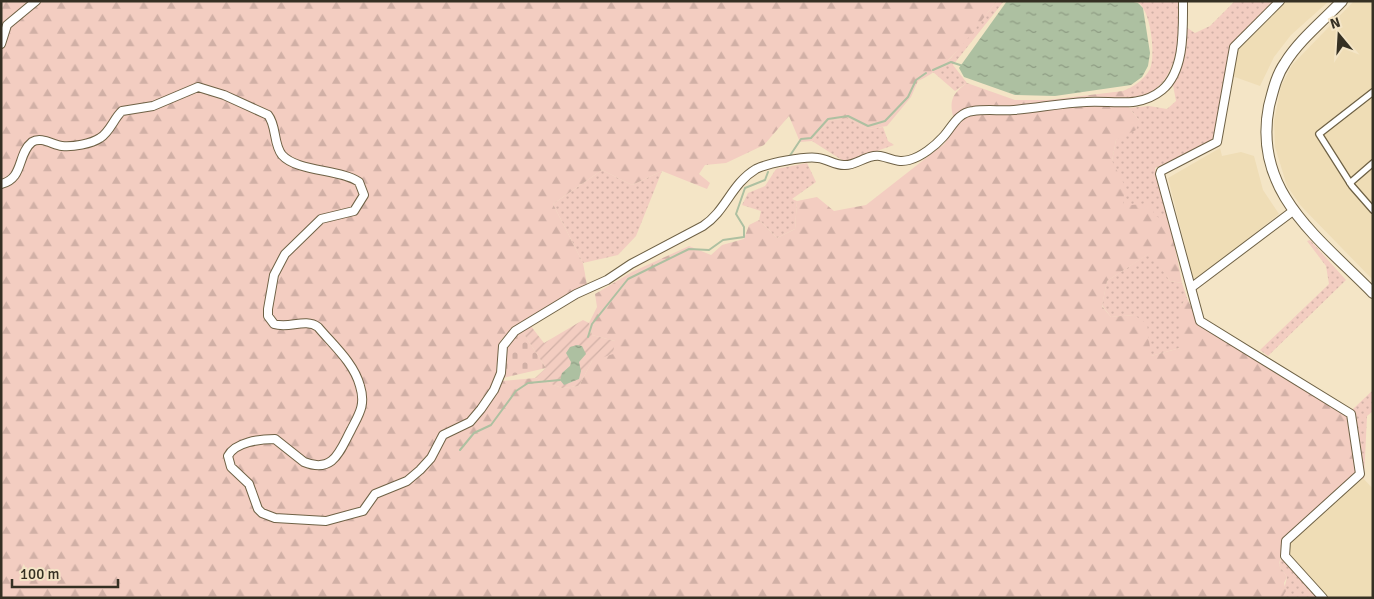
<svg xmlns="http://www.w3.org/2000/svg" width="1374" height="599" font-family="Signika,sans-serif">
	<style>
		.built { fill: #efddb6 }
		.grass { fill: url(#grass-dots) }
		.forest { fill: url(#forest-firs) }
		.cemetery { fill: url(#cemetery-stones) }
		.garden { fill: url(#garden-furrows) }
		.water { fill: url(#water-ripples) }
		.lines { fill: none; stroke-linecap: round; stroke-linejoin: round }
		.stream { stroke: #adc0a1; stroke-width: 2 }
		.pedestrian-casing { stroke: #6e6145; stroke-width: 8 }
		.minor-casing { stroke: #6e6145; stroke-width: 10 }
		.tertiary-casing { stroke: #6e6145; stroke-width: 12 }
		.pedestrian { stroke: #fff; stroke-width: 5.5 }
		.minor { stroke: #fff; stroke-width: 8 }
		.tertiary { stroke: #fff; stroke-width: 10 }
	</style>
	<defs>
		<pattern id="grass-dots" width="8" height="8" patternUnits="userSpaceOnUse" patternTransform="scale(1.25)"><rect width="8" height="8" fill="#f3cdc1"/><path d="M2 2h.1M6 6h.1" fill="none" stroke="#d1b0a6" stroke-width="1.8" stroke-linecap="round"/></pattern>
		<pattern id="forest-firs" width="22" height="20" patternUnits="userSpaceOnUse" patternTransform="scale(1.25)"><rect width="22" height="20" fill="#f3cdc1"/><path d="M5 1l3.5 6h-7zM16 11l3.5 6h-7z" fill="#d1b0a6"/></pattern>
		<pattern id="cemetery-stones" width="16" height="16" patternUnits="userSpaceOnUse" patternTransform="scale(1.25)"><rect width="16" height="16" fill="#f3cdc1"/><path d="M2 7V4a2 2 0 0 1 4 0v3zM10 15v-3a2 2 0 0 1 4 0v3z" fill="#d1b0a6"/></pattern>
		<pattern id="garden-furrows" width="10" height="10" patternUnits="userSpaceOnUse" patternTransform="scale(1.25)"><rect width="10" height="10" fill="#f3cdc1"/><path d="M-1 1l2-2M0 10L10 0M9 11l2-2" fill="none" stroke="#d1b0a6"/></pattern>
		<pattern id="water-ripples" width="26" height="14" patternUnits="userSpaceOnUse" patternTransform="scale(1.25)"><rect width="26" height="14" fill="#adc0a1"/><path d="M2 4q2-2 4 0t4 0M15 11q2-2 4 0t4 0" fill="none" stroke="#8e9c83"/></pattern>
	</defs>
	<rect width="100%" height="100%" fill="#f4e5c6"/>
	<g class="built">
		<polygon points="1284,1 1329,1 1291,35 1274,57 1260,86 1232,76 1237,48"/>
		<polygon points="1354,1 1373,1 1373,280 1301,206 1287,186 1275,147 1274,121 1281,86 1292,65"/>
		<polygon points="1220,148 1222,156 1241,152 1254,156 1263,190 1279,214 1198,279 1193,278 1168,178"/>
		<polygon points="1362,477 1373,489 1373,598 1329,598 1289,553 1290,540"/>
	</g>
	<g class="grass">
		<polygon points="997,1 1004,1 953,65 967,83 955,91 933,72 951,58"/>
		<path d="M1136 1H1180C1181 30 1179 78 1149 93 1142 96 1134 98 1126 100L1123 91C1133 87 1144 80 1150 69 1156 56 1151 7 1136 1Z"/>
		<polygon points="1235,1 1276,1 1230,46 1215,143 1155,168 1170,222 1123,206 1112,161 1116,140 1139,120 1129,108 1149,106 1167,109 1176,101 1173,85 1179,75 1186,27 1195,33 1210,26"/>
		<polygon points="847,118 868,129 883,127 888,141 894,145 845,162 812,141 829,121"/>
		<polygon points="807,163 816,182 792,199 797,201 795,229 777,238 759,220 761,211 742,205 748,193 765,186 776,169"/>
		<polygon points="602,170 632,185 662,171 636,236 618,255 583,263 553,204"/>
		<polygon points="1310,240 1346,280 1268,356 1260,350 1329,284 1326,266 1307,241"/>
		<polygon points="1151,252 1170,281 1182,283 1187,298 1180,307 1180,348 1151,356 1134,315 1111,317 1102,305 1107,281"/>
		<polygon points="1373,390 1373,411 1367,416 1364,479 1362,477 1353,409"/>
		<polygon points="1282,556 1320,598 1282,598 1287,577 1279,565"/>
	</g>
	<path class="forest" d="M1 1H997C974 29 952 66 918 81L911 97 887 126 868 129 847 118 829 121 812 141 800 142 789 116 764 145 726 163 705 165 699 174 710 183 707 189 662 171 632 185 602 170 553 204 583 263 587 285 516 326 501 340 496 370 502 381 535 378 562 388 579 386 592 361 615 341 592 335 589 323 597 307 595 294 632 272 689 246 711 255 722 245 744 239 749 225 759 220 777 238 795 229 797 201 817 197 834 211 866 205 944 144 956 127C950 106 947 97 967 83L1015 100H1048L1123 91 1129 108 1139 120 1136 130 1116 140 1112 161 1125 186 1123 206 1150 203 1155 216 1170 222 1182 283 1170 281 1150 253 1107 281 1102 306 1111 317 1134 315 1147 324 1151 356 1180 348V307L1187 298 1199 324 1347 415 1357 471 1284 539 1279 565 1287 577 1284 583 1286 591 1282 598H1Z"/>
	<polygon class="cemetery" points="522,331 546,368 503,378 508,343"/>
	<polygon class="garden" points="583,320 589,323 592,335 615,341 613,354 592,361 579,386 562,388 535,378 546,368 522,331 530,325 544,343"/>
	<g class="water">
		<polygon points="1007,1 1129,1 1138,3 1143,8 1150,53 1148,66 1142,77 1131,85 1055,96 1015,95 964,77 959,68"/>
		<polygon points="577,345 582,346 586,354 579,362 581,371 579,379 564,385 560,380 562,373 570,366 571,362 566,353 570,347"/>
	</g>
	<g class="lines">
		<g class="stream">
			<polyline points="933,70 951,62 963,66"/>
			<polyline points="789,157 801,139 811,138 828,119 848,116 868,126 885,121 908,97 916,80 926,73"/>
			<polyline points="588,337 592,324 628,279 689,249 709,250 723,240 744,237 744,227 736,214 745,188 765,180 768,172"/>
			<polyline points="460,450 474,433 491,425 516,391 528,383 560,380"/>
		</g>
		<g class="pedestrian-casing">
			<g id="pedestrian">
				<polyline points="1373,92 1319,134 1352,186 1373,210"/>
				<polyline points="1350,183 1373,163"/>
			</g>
		</g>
		<g class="minor-casing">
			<g id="minor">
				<polyline points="1280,1 1234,47 1217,142 1161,171 1160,174 1200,321 1351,414 1360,474 1286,541 1285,556 1323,598"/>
				<polyline points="1,44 7,25 36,1"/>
				<path d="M1 184C24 179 17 154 32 142 41 136 53 145 62 146 73 147 91 144 100 138 110 132 114 118 122 111L153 106 198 87 224 95 268 115C277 126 273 144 282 155 297 172 341 169 359 182L364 195 354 211 321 219 285 254 274 275 268 309V316L274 324C289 329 305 318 318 327 333 345 354 363 360 386 366 405 359 414 351 430 340 450 334 474 304 462L275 439C260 439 235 442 228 456L231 467 249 484 258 509 262 513 275 518 326 521 363 511 375 494 407 481 420 470 431 458 443 435 470 422 481 409 494 390 501 373 503 346 515 331 576 294 607 280 631 264 703 226C726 211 731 184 756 169 768 163 805 156 818 158 827 159 835 165 844 165 856 166 867 154 880 156 891 158 897 163 909 160 921 157 935 146 943 137 953 126 957 113 973 111 986 109 1001 111 1014 110 1038 108 1062 103 1086 102 1112 100 1139 109 1162 90 1185 71 1183 29 1183 1"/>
				<polyline points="1192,287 1293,211"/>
			</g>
		</g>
		<g class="tertiary-casing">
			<path id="tertiary" d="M1342 1C1323 21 1299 40 1285 63 1276 76 1273 91 1269 106 1252 192 1319 238 1373 293"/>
		</g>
		<use href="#pedestrian" class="pedestrian"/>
		<use href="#minor" class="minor"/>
		<use href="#tertiary" class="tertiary"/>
	</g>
	<rect width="1374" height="599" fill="none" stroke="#353023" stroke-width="5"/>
	<g transform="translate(1339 35) rotate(342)" stroke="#f4e5c6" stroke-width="4" paint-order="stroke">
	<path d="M0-4L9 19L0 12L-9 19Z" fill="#353023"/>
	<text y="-8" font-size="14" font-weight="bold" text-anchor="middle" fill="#353023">N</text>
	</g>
	<path d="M12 579v8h106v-8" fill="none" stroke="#353023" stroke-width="2.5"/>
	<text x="20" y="579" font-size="15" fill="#353023" stroke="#f4e5c6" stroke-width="4" paint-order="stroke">100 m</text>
</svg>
